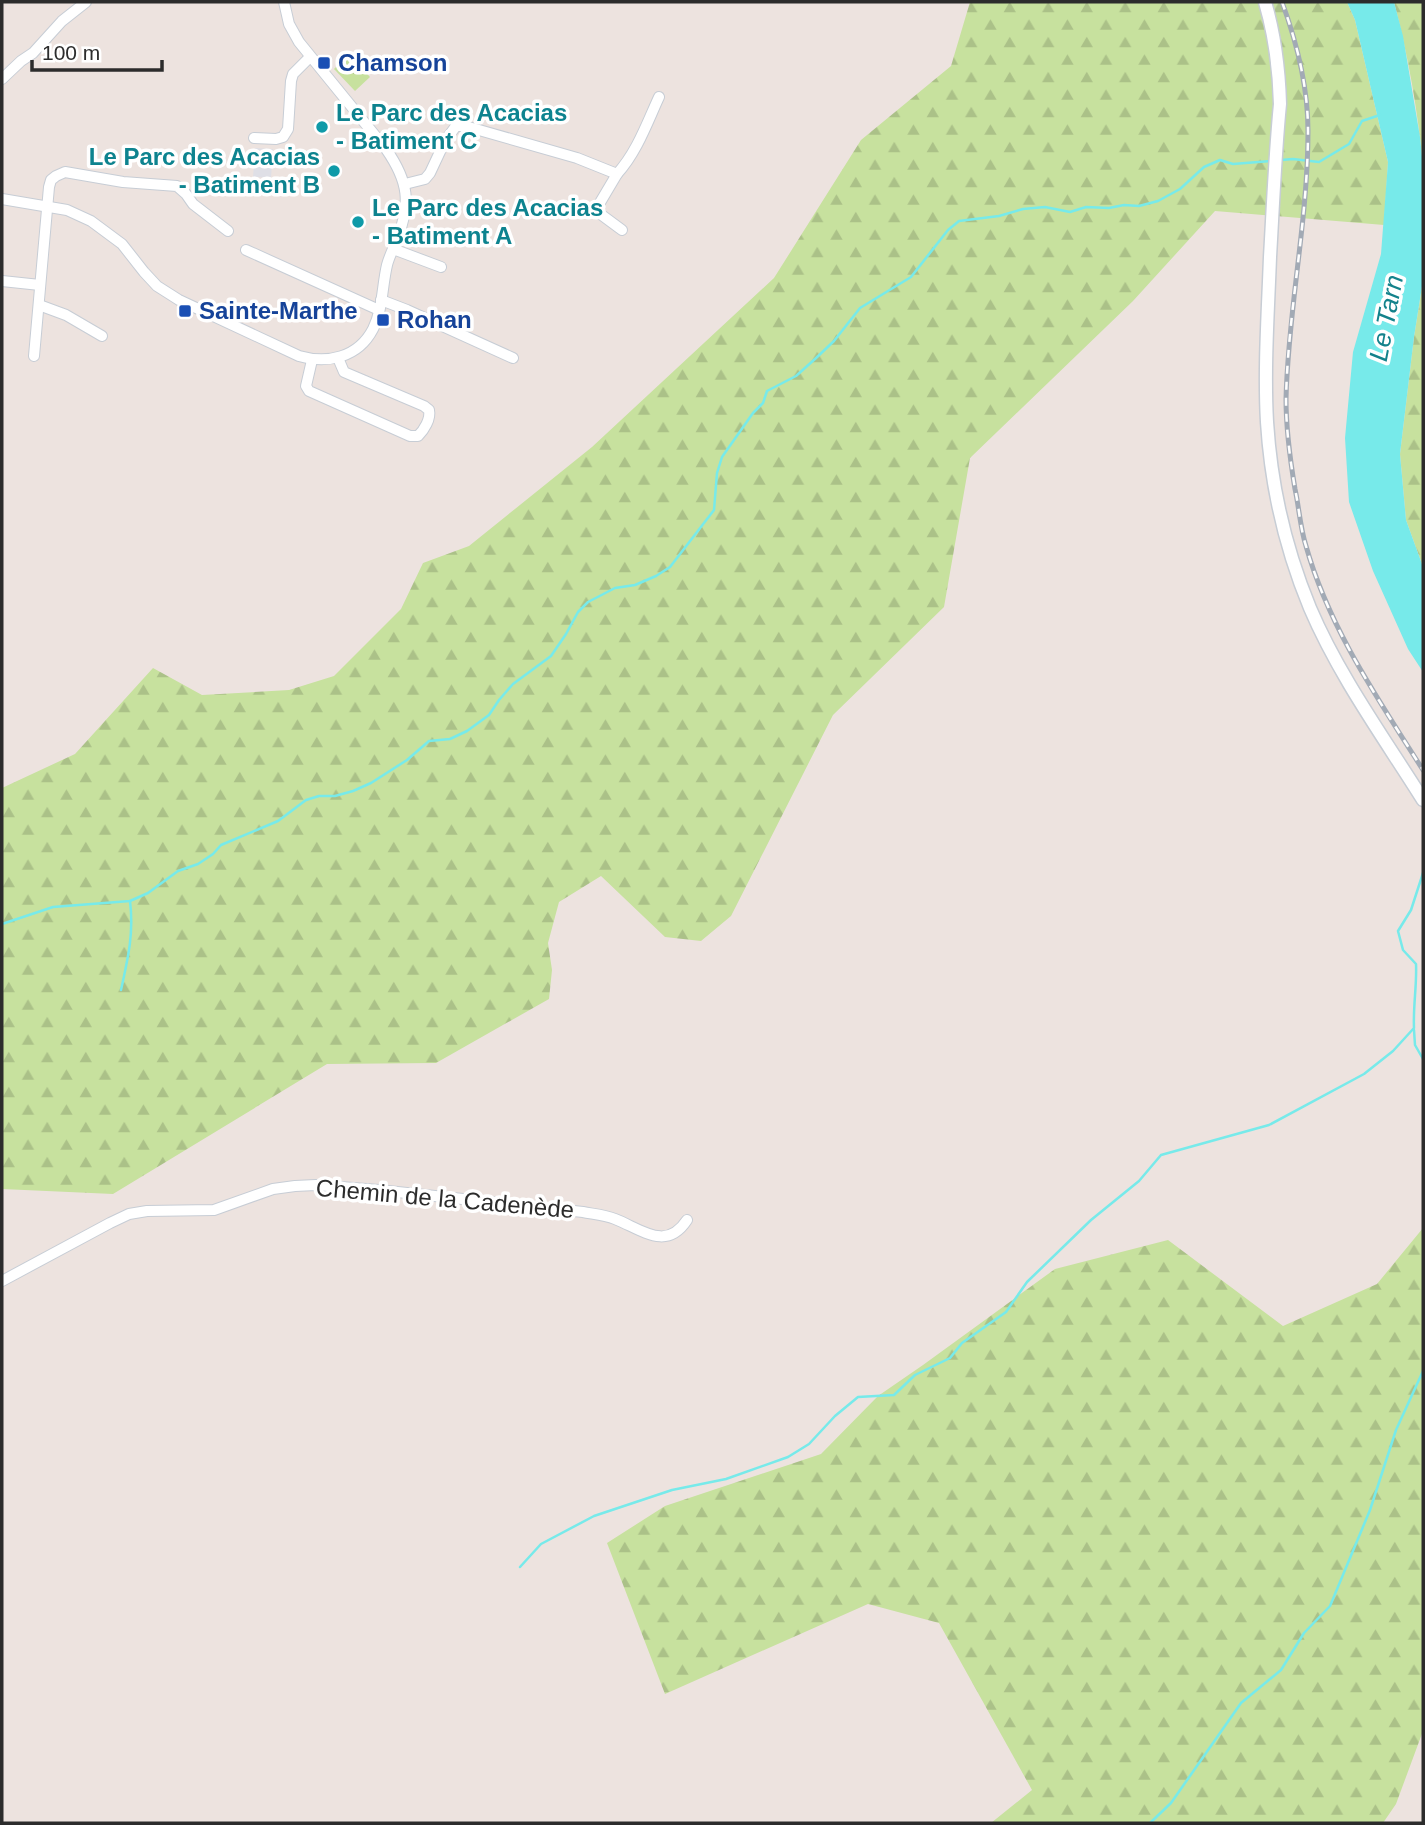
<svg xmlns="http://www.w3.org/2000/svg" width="1425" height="1825" font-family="Helvetica,sans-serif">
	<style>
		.industrial { fill: #dfdfe6 }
		.forest { fill: url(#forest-firs) }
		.park { fill: url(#park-crowns) }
		.water { fill: #77eaea }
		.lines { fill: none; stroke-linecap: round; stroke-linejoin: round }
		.stream { stroke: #77eaea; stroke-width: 2.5 }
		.minor-casing { stroke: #c7cdd5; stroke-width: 12 }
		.secondary-casing { stroke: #c7cdd5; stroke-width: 15 }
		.minor { stroke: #fff; stroke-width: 10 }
		.secondary { stroke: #fff; stroke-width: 12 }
		.rail-casing { stroke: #a2aab5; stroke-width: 5 }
		.rail { stroke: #fff; stroke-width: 2.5; stroke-dasharray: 8; stroke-linecap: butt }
		.transit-dot { fill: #1a4fb4; stroke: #fff; stroke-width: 2.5 }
		.culture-dot { fill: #0f9aa8; stroke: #fff; stroke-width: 2.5 }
		.labels { text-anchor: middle; stroke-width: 7; stroke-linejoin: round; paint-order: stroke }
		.transit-label { font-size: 24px; font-weight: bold; fill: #164399; stroke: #fff; text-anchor: start }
		.culture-label { font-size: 24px; font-weight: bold; fill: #0d838f; stroke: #fff; text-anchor: start }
		.street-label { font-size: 24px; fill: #2c2c2c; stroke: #fff }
		.water-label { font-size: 26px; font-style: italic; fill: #13828b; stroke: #fff }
	</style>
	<defs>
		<pattern id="forest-firs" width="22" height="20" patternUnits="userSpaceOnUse" patternTransform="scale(1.75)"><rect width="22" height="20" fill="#c7e19e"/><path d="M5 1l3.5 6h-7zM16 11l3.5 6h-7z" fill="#abc188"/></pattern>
		<pattern id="park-crowns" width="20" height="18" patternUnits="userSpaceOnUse" patternTransform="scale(1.75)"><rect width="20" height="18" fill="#c7e19e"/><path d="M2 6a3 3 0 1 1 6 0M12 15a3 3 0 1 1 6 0" fill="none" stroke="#abc188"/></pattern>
	</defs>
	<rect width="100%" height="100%" fill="#ede3df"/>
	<polygon class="industrial" points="255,148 273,149 271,178 253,177"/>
	<g class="forest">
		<polygon points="970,2 1347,2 1355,20 1388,162 1384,225 1215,211 1133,301 970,458 944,607 833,715 731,916 701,941 665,937 601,876 559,902 548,943 552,970 549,999 436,1063 327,1064 113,1194 2,1189 2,788 75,754 153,668 202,695 289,690 334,676 401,609 423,563 469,546 592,447 774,278 861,140 951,66"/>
		<path d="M1394 2H1423V166C1418 111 1408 55 1394 2Z"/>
		<polygon points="1423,280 1423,567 1406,520 1400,454 1414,337"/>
		<polygon points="1423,1228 1423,1731 1396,1804 1383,1823 991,1823 1032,1790 939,1623 868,1604 665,1694 607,1543 665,1506 821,1454 878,1396 923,1365 1055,1269 1168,1240 1283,1326 1377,1284"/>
	</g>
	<polygon class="park" points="349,54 370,77 355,91 334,69"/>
	<polygon class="water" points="1347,2 1394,2 1403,36 1420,137 1423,166 1423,280 1414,337 1400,454 1406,520 1423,567 1423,672 1408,649 1373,571 1349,502 1345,438 1353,352 1381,254 1388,162 1355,20"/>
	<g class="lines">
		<g class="stream">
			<polyline points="1281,160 1293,159 1319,162 1349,144 1362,121 1380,115"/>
			<polyline points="2,924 53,907 130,901 148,893 178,871 198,864 213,854 221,845 278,821 306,800 319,796 335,796 353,791 371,783 407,760 429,741 450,739 467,731 489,715 499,700 513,684 551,656 566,634 578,612 588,602 615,588 635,585 656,576 670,567 714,510 717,473 722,457 753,413 763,403 767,391 796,376 815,359 834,341 860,308 911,277 948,230 959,221 999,216 1023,209 1045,207 1070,212 1086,207 1109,208 1124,205 1139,206 1158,201 1180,189 1204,167 1220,160 1233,164 1271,161"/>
			<path d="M121 990C128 958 134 933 130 901"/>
			<polyline points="1414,1030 1415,1045 1423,1059"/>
			<path d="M520 1567 541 1544 594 1516 672 1490 726 1479 788 1457 809 1444 835 1416 858 1397 894 1395 915 1375 950 1358 962 1343 1006 1312 1027 1282 1091 1220 1139 1181 1161 1155 1269 1125 1364 1074 1393 1051 1414 1028C1413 1006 1417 985 1416 964L1403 950 1398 931 1411 910 1423 873"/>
			<polyline points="1150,1823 1171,1803 1241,1703 1281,1670 1304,1633 1330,1606 1370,1510 1396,1430 1423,1371"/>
		</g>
		<g class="minor-casing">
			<g id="minor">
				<polyline points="2,79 21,61 33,53 62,21 86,2"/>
				<polyline points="254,138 276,139 283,137 288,129 291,81 293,74 310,57"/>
				<polyline points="617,174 598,206 597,210 599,213 622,230"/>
				<path d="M405 184 425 179 430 173 445 141 456 126H465L577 158 617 174C637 152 647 123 659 97"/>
				<path d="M2 199 67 210 91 221 122 244 144 272 157 286 179 300 299 356C327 364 358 358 373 329 383 309 382 286 387 265 389 257 393 249 397 240 411 203 409 182 386 149L299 42 289 24 284 2"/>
				<polyline points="393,249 441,267"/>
				<polyline points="246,250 379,310"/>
				<polyline points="2,281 40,285"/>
				<polyline points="381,300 407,310 513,358"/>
				<polyline points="39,305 66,315 102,336"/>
				<polyline points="34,356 49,187 51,180 56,176 65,172 123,182 177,186 186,194 193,204 228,231"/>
				<path d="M312 360 306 386 309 391 410 436H418C424 430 431 419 429 410L424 406 344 372 338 358"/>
				<path d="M2 1281 110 1223 129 1214 147 1211 214 1210 273 1189 295 1186 316 1185 379 1190 583 1212C593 1214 605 1215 615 1219 641 1229 666 1252 687 1220"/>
			</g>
		</g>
		<g class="secondary-casing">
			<path id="secondary" d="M1265 2C1275 36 1279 68 1280 104 1275 155 1273 206 1270 257 1268 312 1264 368 1267 422 1271 485 1286 550 1310 608 1339 676 1384 738 1423 800"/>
		</g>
		<use href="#minor" class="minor"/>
		<use href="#secondary" class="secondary"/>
		<g class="rail-casing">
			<path id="rail" d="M1282 2C1297 43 1308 87 1308 131 1308 221 1288 309 1286 399 1286 429 1290 459 1295 489 1299 507 1300 527 1306 546 1329 628 1378 699 1423 770"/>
		</g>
		<use href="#rail" class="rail"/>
	</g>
	<g class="transit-dot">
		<rect x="317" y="56" width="14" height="14" rx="3.5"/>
		<rect x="178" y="304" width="14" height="14" rx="3.5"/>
		<rect x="376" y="313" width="14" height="14" rx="3.5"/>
	</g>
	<g class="culture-dot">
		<circle cx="322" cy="127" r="7"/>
		<circle cx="334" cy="171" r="7"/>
		<circle cx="358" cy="222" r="7"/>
	</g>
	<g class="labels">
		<g class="transit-label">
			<text x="338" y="71">Chamson</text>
			<text x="199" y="319">Sainte-Marthe</text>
			<text x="397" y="328">Rohan</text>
		</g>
		<g class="culture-label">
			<text x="336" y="121">Le Parc des Acacias<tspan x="336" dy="28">- Batiment C</tspan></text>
			<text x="320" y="165" text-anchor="end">Le Parc des Acacias<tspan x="320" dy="28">- Batiment B</tspan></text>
			<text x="372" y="216">Le Parc des Acacias<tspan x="372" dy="28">- Batiment A</tspan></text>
		</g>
		<g class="street-label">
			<text transform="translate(445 1199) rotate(5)" y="8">Chemin de la Cadenède</text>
		</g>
		<g class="water-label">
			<text transform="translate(1386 318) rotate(-79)" y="9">Le Tarn</text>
		</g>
	</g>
	<rect width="1425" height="1825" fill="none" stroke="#2c2c2c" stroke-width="7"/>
	<path d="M32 60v10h130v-10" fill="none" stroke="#2c2c2c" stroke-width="3.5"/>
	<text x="42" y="60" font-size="21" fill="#2c2c2c" stroke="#ffffff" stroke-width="5" paint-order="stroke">100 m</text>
</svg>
